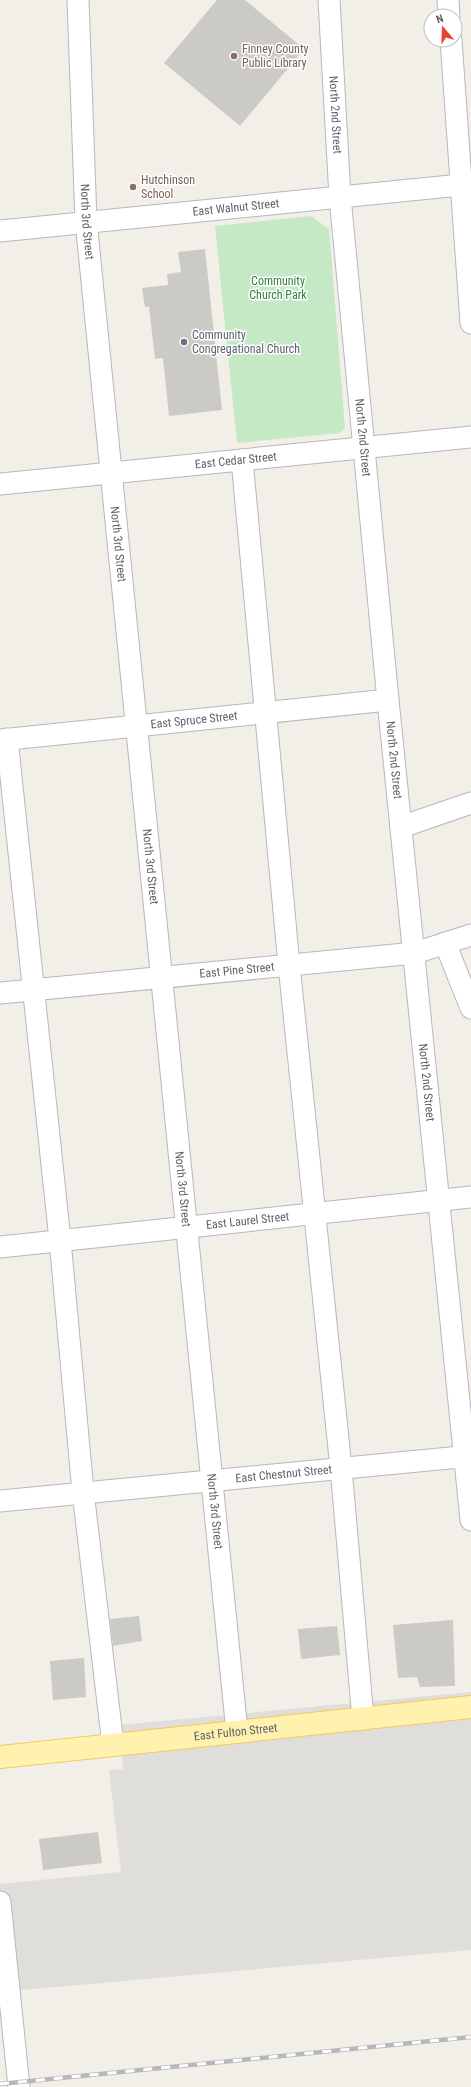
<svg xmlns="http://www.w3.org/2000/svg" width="471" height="2087" font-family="'Roboto Condensed',sans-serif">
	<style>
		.industrial { fill: #e0deda }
		.green { fill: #c5e8c5 }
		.building { fill: #cccac5 }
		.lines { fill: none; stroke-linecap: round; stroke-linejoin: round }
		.minor-casing { stroke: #b5b8bc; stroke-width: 23 }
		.major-casing { stroke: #f2c960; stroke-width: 24 }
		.minor { stroke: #fff; stroke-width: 21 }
		.major { stroke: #fff2af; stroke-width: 22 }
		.rail-casing { stroke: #b6b7b8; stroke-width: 4.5 }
		.rail { stroke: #fff; stroke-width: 3; stroke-dasharray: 9; stroke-linecap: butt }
		.education-dot { fill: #8d6e63; stroke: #fff; stroke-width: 1.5 }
		.worship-dot { fill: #6b7280; stroke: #fff; stroke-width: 1.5 }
		.labels { text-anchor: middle; stroke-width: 3; stroke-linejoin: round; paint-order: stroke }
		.education-label { font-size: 12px; fill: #785e54; stroke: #fff; text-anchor: start }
		.street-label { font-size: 12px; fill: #5f6368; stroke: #fff }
		.park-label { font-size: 12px; fill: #348238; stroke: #fff }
		.worship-label { font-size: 12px; fill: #5b616d; stroke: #fff; text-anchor: start }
	</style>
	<rect width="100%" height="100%" fill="#f1efe8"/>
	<polygon class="industrial" points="471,1692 471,1950 0,1992 0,1884 121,1872 109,1770 123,1769 119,1725"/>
	<polygon class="green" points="311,216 329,229 345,428 340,433 237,443 215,226"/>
	<g class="building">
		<polygon points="217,0 245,0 304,49 240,126 164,63"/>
		<polygon points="205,249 222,410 169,416 163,358 155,359 149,307 145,307 142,288 168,285 167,274 181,272 178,252"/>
		<polygon points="139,1616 142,1641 113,1646 110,1619"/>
		<polygon points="453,1620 455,1686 420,1687 417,1677 398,1678 393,1625"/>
		<polygon points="337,1626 340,1655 301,1659 298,1629"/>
		<polygon points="84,1658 86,1697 53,1700 50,1661"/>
		<polygon points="98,1832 102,1863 43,1870 39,1839"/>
	</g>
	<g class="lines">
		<g class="minor-casing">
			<g id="minor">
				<path id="s1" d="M78 0 86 221 237 1732"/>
				<path id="s2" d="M329 0 340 197 388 700 471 1520"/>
				<polyline points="448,0 449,16"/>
				<polyline points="451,40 471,323"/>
				<path id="s3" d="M0 231 471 184"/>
				<polyline points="242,460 289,965 341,1468 363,1719"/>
				<path id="s4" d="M0 484 471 437"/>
				<polyline points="7,739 60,1240 83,1492 113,1745"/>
				<path id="s5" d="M0 740 388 700"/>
				<polyline points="401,827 471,803"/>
				<polyline points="445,943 471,1008"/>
				<path id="s6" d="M0 993 415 953 471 935"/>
				<path id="s7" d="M0 1247 471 1197"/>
				<path id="s8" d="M0 1501 471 1456"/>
				<polyline points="0,1902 19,2087"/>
			</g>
		</g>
		<g class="major-casing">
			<g id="major">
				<path id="s9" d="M0 1757 471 1707"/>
			</g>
		</g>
		<use href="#minor" class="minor"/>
		<use href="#major" class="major"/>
		<g class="rail-casing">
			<polyline id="rail" points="0,2084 471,2037"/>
		</g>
		<use href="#rail" class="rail"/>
	</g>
	<g class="education-dot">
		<circle cx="234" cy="56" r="4"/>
		<circle cx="133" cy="187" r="4"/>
	</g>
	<circle class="worship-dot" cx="184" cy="342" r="4"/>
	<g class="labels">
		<g class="education-label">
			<text x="242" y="53">Finney County<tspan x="242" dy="14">Public Library</tspan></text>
			<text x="141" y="184">Hutchinson<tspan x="141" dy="14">School</tspan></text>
		</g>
		<g class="street-label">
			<text dy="4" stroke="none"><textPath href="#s2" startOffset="115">North 2nd Street</textPath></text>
			<text dy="4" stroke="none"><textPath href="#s3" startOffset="237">East Walnut Street</textPath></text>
			<text dy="4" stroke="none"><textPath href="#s1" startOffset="222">North 3rd Street</textPath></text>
			<text dy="4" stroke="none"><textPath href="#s2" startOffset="439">North 2nd Street</textPath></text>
			<text dy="4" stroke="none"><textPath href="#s4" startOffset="237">East Cedar Street</textPath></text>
			<text dy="4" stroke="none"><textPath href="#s1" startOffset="546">North 3rd Street</textPath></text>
			<text dy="4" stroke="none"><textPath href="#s5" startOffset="195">East Spruce Street</textPath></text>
			<text dy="4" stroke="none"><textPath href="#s2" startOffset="763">North 2nd Street</textPath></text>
			<text dy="4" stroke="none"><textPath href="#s1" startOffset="870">North 3rd Street</textPath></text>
			<text dy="4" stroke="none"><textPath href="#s6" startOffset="238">East Pine Street</textPath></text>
			<text dy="4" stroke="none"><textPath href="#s2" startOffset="1087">North 2nd Street</textPath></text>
			<text dy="4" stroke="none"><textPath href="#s1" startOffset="1194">North 3rd Street</textPath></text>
			<text dy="4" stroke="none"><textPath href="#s7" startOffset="249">East Laurel Street</textPath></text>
			<text dy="4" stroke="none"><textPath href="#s8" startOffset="285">East Chestnut Street</textPath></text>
			<text dy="4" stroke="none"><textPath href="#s1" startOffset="1518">North 3rd Street</textPath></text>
			<text dy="4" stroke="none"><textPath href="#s9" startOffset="237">East Fulton Street</textPath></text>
		</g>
		<g class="park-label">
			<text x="278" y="285">Community<tspan x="278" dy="14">Church Park</tspan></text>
		</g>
		<g class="worship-label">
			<text x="192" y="339">Community<tspan x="192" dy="14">Congregational Church</tspan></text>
		</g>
	</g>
	<g transform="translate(443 28) rotate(341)"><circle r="19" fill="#ffffff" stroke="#bfc1c3"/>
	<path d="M0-3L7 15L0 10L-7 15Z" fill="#ea4335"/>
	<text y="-6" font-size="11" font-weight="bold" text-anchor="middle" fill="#5f6368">N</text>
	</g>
</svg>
